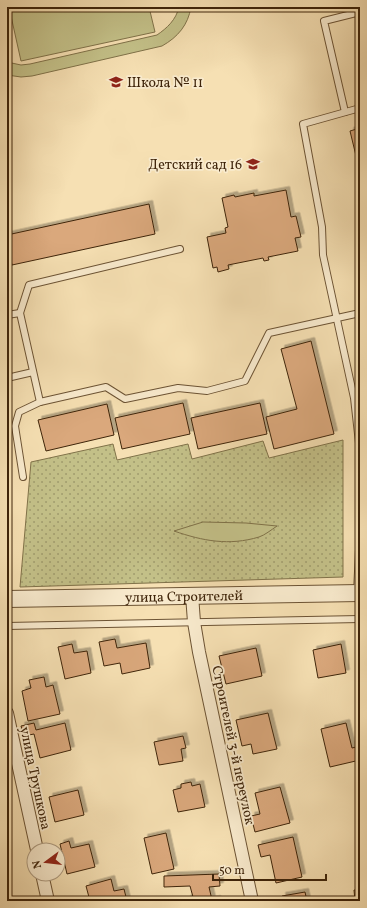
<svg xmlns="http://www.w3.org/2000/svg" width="367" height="908" font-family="Vollkorn,serif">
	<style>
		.grass { fill: url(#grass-dots); stroke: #807249 }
		.park { fill: #c3c088; stroke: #807249 }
		.building { fill: #daa87c; stroke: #3e240a; filter: url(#shadow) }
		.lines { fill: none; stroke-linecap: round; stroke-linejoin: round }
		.service-casing { stroke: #6c5334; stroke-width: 8 }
		.minor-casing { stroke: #6c5334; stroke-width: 14 }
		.tertiary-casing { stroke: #6c5334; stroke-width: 18 }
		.service { stroke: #f9ebce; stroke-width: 6 }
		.minor { stroke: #f9ebce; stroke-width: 12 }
		.tertiary { stroke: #f9ebce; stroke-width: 16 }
		.labels { text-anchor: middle; stroke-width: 3.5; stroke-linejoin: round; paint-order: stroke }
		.poi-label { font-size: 14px; fill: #3e240a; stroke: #f9ebce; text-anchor: start }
		.street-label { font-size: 14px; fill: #3e240a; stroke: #f9ebce }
	</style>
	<defs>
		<pattern id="grass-dots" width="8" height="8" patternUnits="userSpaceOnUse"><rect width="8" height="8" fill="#c3c088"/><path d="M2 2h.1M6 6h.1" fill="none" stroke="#a09c6d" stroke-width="1.8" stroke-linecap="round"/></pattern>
		<filter id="shadow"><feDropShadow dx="3.5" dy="-3.5" stdDeviation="0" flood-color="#0004"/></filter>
	</defs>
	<rect width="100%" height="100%" fill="#f6e0b3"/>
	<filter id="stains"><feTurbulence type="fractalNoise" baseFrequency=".005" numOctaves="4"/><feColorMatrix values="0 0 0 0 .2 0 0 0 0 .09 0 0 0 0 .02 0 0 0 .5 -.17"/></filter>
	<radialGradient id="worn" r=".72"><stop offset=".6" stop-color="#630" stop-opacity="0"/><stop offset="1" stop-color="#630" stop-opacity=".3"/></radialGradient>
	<polygon class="grass" points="343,440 343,577 20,587 31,462 113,444 117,460 188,444 192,459 263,441 269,458"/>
	<g class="park">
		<polygon points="9,7 149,7 155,32 21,61"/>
		<path d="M179 7H191C188 25 178 37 162 46L32 76 21 77 7 75V62L21 65 30 64 157 35C167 28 176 20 179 7Z"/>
		<path d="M203 522 246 523 277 526C271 530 265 535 259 537 229 546 203 541 174 531Z"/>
	</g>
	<g class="building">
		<polygon points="360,128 360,160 357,160 350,131"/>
		<polygon points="286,190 291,217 296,216 301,237 295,238 298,251 268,257 269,260 264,261 263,258 228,265 229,269 218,272 217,267 213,268 207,237 226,233 225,228 228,227 222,198 234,195 235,197 254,193 254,196"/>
		<polygon points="149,204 155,234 12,265 7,243 7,235"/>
		<polygon points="311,341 334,434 274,449 266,417 297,409 281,349"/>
		<polygon points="183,403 190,434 122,449 115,418"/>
		<polygon points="260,403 267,434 198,449 191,418"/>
		<polygon points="107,404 114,435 46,451 38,420"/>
		<polygon points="115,639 117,648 146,643 150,668 122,674 120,663 104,666 99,642"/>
		<polygon points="72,644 74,653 87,651 91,673 65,679 58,647"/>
		<polygon points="341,644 346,673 318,678 313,650"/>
		<polygon points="256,648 262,676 226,684 219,656"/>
		<polygon points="44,677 46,687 53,685 60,714 28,721 22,691 31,688 29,680"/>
		<polygon points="268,713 277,749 253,754 251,744 242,746 236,720"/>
		<polygon points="34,723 36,730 65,723 71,750 40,758 34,734 24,736 21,726"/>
		<polygon points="346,723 352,748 360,746 360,760 330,767 321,729"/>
		<polygon points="183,736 186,748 181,749 183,761 159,765 154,742"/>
		<polygon points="191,782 192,786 200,784 205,807 178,812 173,790 181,788 181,784"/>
		<polygon points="280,787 290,823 255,832 251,816 260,814 255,793"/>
		<polygon points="78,790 84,815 55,822 49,797"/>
		<polygon points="166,833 174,869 152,874 144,838"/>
		<polygon points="293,837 302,877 276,883 270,855 261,857 258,845"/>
		<polygon points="69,841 71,848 89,844 95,867 67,874 60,844"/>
		<polygon points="219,874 220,886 209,887 212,900 217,899 218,901 188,901 187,899 193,897 190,886 164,887 164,876"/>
		<polygon points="111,879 114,891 124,889 127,901 90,901 86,886"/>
		<polygon points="354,890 360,890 360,901 355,901"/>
		<polygon points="305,892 307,901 283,901 282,896"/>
	</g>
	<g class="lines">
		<g class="service-casing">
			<g id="service">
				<polyline points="360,108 303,124 322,227 323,255 354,398 360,452"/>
				<polyline points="345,112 324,21 360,12"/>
				<polyline points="7,315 20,313"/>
				<polyline points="7,378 33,372"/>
				<polyline points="40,402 20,313 29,285 180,249"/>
				<polyline points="23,477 15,426 19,412 40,402 106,387 125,399 178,388 207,391 245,381 269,333 360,313"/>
				<polyline points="357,593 360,528"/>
				<polyline points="7,626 360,619"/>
			</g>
		</g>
		<g class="minor-casing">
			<g id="minor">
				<polyline points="192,595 194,622 199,652 252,901"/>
				<polyline points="7,713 37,850"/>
				<polyline points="42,874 48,901"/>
			</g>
		</g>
		<g class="tertiary-casing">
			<g id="tertiary">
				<path id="s1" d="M7 599 360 593"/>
			</g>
		</g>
		<use href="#service" class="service"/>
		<use href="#minor" class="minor"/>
		<use href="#tertiary" class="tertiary"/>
	</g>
	<defs>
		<g id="school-bare" transform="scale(1.08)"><path d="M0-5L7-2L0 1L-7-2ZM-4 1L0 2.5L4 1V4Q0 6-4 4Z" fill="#8f2418" stroke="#f9ebce" stroke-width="2.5" paint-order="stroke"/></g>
	</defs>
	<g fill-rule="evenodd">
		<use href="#school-bare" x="116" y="82"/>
		<use href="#school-bare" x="253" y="164"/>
	</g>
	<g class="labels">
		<g class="poi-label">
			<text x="127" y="87">Школа № 11</text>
			<text x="242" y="169" text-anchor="end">Детский сад 16</text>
		</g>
		<g class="street-label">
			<text dy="5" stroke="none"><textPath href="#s1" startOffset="177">улица Строителей</textPath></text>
			<text transform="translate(234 745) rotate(78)" y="5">Строителей 3-й переулок</text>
			<text transform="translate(36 778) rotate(78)" y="5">улица Трушкова</text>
		</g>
	</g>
	<rect width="367" height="908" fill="none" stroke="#f6e0b3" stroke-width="24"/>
	<rect x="8" y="8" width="351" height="892" fill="none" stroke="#3e240a" stroke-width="2"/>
	<rect x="12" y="12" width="343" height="884" fill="none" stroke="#3e240a"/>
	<g transform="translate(46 862) rotate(255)"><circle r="19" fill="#f9ebce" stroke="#ae9b80"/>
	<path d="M0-3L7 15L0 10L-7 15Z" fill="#8f2418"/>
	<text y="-6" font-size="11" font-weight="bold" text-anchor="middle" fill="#3e240a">N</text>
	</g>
	<path d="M213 874v6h113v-6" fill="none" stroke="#3e240a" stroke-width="2"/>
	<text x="219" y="874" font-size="12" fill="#3e240a" stroke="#f9ebce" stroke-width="3" paint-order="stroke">50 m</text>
	<rect width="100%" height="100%" filter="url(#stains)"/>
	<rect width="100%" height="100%" fill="url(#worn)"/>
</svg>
